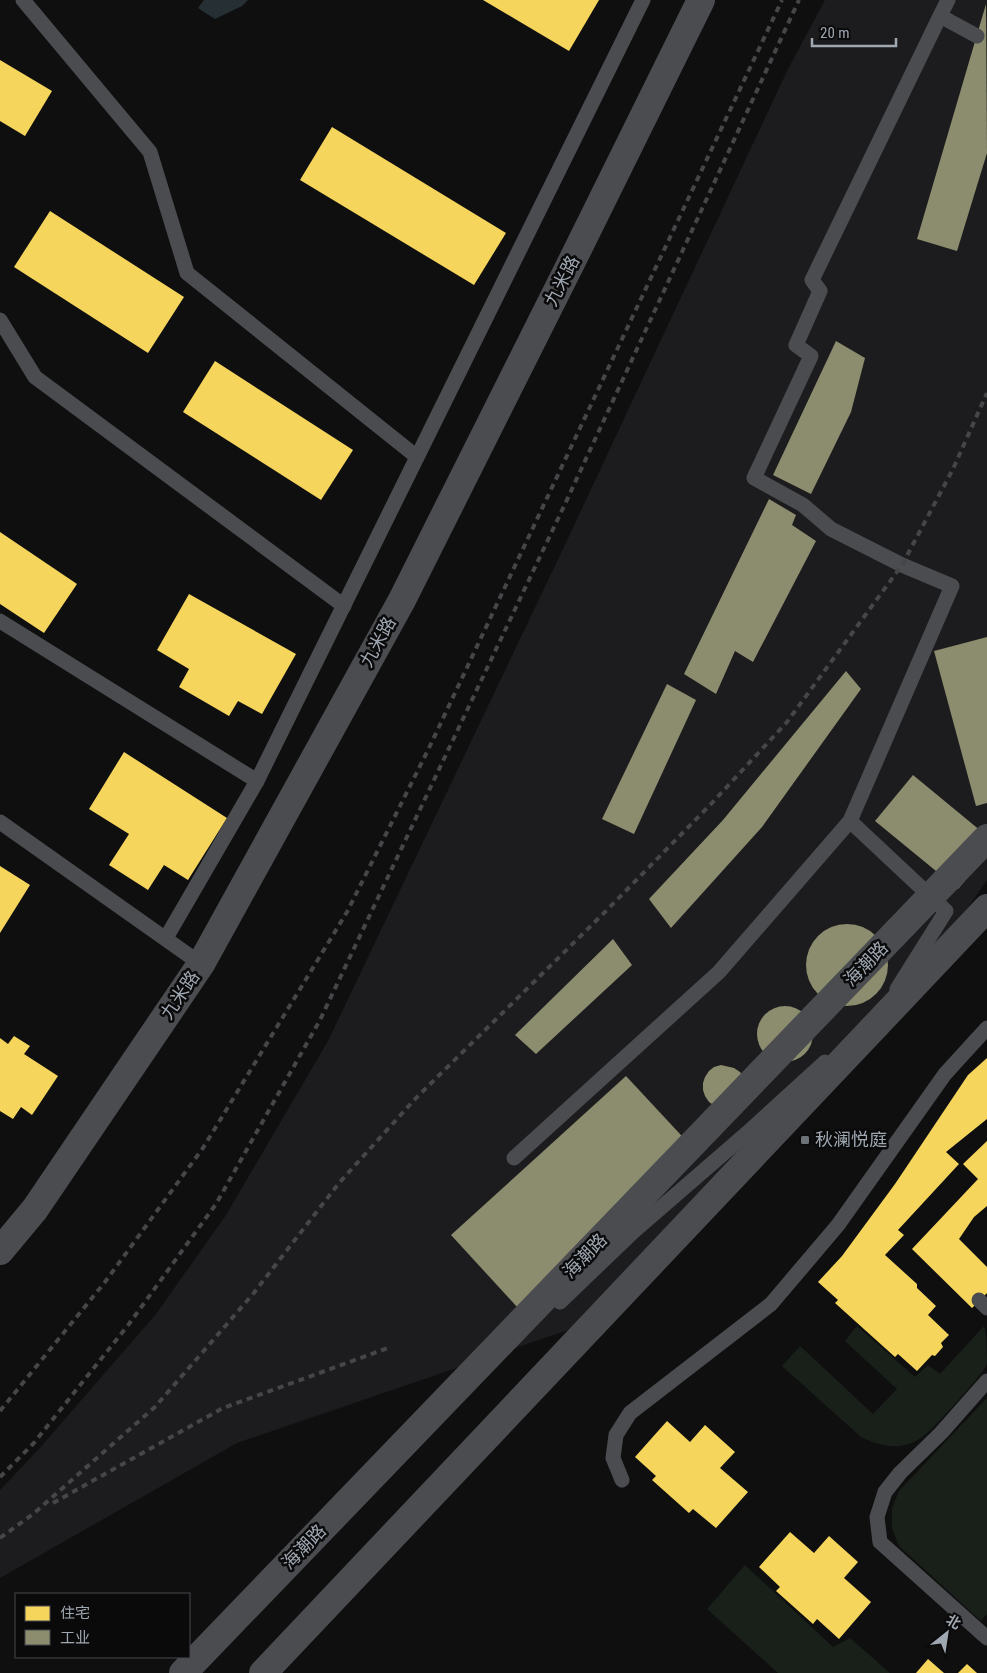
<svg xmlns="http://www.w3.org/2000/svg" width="987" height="1673" font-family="'Roboto Condensed','Noto Sans SC',sans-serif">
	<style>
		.built { fill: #1c1c1e }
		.green { fill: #19201a }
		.water { fill: #263034 }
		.homes { fill: #f6d55c }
		.industry { fill: #8c8c6e }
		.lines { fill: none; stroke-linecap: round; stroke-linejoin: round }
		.service { stroke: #4a4c4f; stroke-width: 15 }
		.minor { stroke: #4a4c4f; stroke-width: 28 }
		.tertiary { stroke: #4a4c4f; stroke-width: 28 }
		.rail { stroke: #444648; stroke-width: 4; stroke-dasharray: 6 5; stroke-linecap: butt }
		.poi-dot { fill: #6d7279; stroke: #0a0a0b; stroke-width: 2 }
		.labels { text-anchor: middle; stroke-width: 5; stroke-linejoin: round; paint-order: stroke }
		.street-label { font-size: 18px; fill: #9fa7b1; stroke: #0a0a0b }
		.poi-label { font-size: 18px; fill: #9fa7b1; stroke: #0a0a0b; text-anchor: start }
	</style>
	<rect width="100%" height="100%" fill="#0f0f10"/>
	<polygon class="built" points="825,0 987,0 987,880 882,1032 609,1316 237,1443 0,1578 0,1490 38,1450 156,1314 226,1215 328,1041 562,551 788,69"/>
	<g class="green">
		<path d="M857 1326 915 1377 928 1365 940 1374 984 1326C987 1333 987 1356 987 1364 984 1373 935 1427 926 1434 920 1439 912 1444 905 1445 890 1449 874 1443 861 1437L782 1366 800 1346 873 1414 897 1389 845 1341Z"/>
		<polygon points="987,1398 987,1614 981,1621 899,1546 892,1528 892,1508 899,1491"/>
		<polygon points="745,1565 833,1647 850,1638 890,1673 778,1673 707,1609"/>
	</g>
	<polygon class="water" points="204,0 248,0 242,6 215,19 198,8"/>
	<g class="homes">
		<polygon points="483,0 599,0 569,51"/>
		<polygon points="0,60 52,91 25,136 0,121"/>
		<polygon points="332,127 506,233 474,285 300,180"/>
		<polygon points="50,211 184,297 148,353 14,267"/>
		<polygon points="215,361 353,450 321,500 183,412"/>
		<polygon points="0,532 77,584 44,633 0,604"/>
		<polygon points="189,594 296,654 262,714 238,701 229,716 179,687 189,669 157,650"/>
		<polygon points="124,752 227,818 188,880 164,865 148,890 109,865 129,834 89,809"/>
		<polygon points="0,866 30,885 0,933"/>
		<polygon points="14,1036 30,1046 24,1054 58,1076 32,1115 21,1107 13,1119 0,1111 0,1038 8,1044"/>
		<polygon points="987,1058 987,1119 946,1152 959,1164 898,1230 904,1235 885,1255 917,1284 917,1288 936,1306 928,1315 949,1335 941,1343 943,1347 935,1356 932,1355 917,1371 898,1354 895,1357 835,1303 838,1300 818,1282 842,1256 895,1184 968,1075"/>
		<polygon points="987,1141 987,1206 974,1217 959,1239 987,1267 987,1293 972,1308 912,1249 978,1179 963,1164"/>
		<polygon points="667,1421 690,1442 705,1425 735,1452 720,1468 748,1492 716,1528 693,1509 689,1513 652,1480 656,1476 635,1457"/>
		<polygon points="790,1532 814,1553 829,1536 858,1562 844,1578 871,1602 839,1639 817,1619 813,1624 776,1591 780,1587 759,1567"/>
		<polygon points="928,1659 944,1673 916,1673"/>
		<polygon points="967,1664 977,1673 958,1673"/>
	</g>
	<g class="industry">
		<polygon points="986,4 987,153 957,251 917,239"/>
		<polygon points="836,341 865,358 851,412 811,494 773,475"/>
		<polygon points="769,499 796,515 792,525 816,541 753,662 735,651 716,694 684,674"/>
		<polygon points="987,637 987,803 976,806 934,651"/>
		<polygon points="846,671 861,689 762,827 671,928 649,899 723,820"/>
		<polygon points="667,684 696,700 634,834 602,819"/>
		<polygon points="913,775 987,836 987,854 958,889 875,821"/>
		<circle cx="847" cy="965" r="41"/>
		<polygon points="613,939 632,965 536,1054 515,1035"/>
		<circle cx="785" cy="1034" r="28"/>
		<polygon points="721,1065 734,1068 740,1072 744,1078 715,1106 709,1102 705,1096 703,1090 703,1083 705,1077 709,1071 714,1067"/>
		<polygon points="626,1076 693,1148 518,1308 451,1235"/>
	</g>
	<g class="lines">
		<g class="service">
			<polyline points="23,0 150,152 187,273 417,457"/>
			<polyline points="948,0 940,16 977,36"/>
			<polyline points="0,320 35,377 344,606"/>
			<polyline points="0,621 257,781"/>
			<polyline points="850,821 946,911 897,989"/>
			<polyline points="0,822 201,964"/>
			<polyline points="166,938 257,781 643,0"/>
			<polyline points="514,1158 719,972 850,821 952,586 902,565 831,529 803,505 754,478 811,356 796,345 820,291 812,280 940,16"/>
			<polyline points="979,1300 987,1308"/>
			<polyline points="560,1302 634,1231 746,1134 825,1062"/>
			<polyline points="987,1381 941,1433 900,1473 885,1492 877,1517 880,1542 987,1638"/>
			<polyline points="622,1480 613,1458 616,1435 630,1413 771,1304 838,1225 945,1074 987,1028"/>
		</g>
		<polyline class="minor" points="0,1251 35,1209 201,964 402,600 573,259 701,0"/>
		<g class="tertiary">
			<polyline points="183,1673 987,838"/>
			<polyline points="263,1673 987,908"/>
		</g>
		<g class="rail">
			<polyline points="0,1411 105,1282 203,1148 347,912 429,748 782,0"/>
			<polyline points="0,1477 33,1444 129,1324 216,1204 320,1020 565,504 799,0"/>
			<polyline points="53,1503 223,1408 388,1348"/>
			<polyline points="0,1538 33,1514 155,1407 253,1294 339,1183 416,1098 605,912 711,804 787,722 902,565 953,469 987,393"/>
		</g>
	</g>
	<rect class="poi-dot" x="800" y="1135" width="10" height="10" rx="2.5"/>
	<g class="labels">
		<g class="street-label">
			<text transform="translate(562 281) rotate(-63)" y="6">九米路</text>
			<text transform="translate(378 642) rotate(-61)" y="6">九米路</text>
			<text transform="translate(866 964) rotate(-46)" y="6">海潮路</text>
			<text transform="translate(180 995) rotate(-56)" y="6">九米路</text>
			<text transform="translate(585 1256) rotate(-46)" y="6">海潮路</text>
			<text transform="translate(304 1547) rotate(-46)" y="6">海潮路</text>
		</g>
		<g class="poi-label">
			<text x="815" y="1146">秋澜悦庭</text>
		</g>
	</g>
	<rect x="15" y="1593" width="175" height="65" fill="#0a0a0b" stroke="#46494d"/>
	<rect x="25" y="1606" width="25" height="15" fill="#f6d55c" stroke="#46494d"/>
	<text x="60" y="1618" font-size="15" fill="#9fa7b1">住宅</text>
	<rect x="25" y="1630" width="25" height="15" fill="#8c8c6e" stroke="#46494d"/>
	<text x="60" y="1643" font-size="15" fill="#9fa7b1">工业</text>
	<g transform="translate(947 1633) rotate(30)" stroke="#0a0a0b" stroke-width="4" paint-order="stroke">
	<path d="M0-4L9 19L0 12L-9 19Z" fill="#9fa7b1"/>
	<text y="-8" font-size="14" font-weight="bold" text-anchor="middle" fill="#9fa7b1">北</text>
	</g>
	<path d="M812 38v8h84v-8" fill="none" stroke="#9fa7b1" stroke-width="2.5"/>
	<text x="820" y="38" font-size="15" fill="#9fa7b1" stroke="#0a0a0b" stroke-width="4" paint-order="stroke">20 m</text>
</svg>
